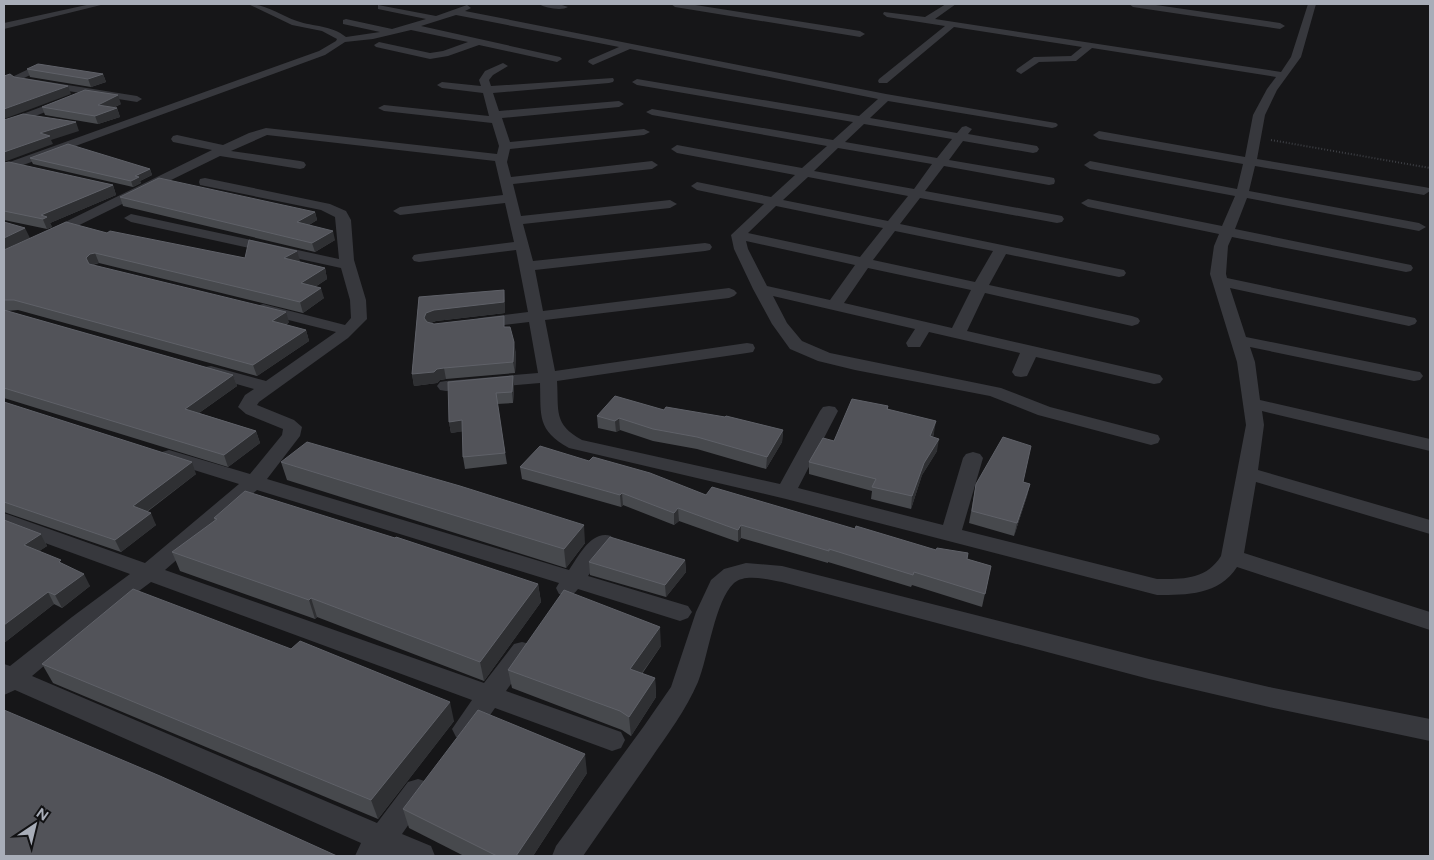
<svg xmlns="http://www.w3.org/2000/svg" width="1434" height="860" font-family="Figtree,sans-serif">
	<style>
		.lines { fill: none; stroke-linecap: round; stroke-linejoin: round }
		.path { stroke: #3d3f44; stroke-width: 2; stroke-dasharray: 1 2; stroke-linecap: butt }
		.street { fill: #37383d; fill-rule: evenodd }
		.wall { fill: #47494d }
		.shaded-wall { fill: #2f3033 }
		.building { fill: #525359; stroke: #5f6168 }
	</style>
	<rect width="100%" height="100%" fill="#161618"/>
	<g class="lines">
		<polyline class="path" points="1271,140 1430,168"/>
		<g class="street">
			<polygon points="91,4 105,4 4,29 4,23"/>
			<path d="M248 4C266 4 280 15 297 21 314 27 331 25 346 37L380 32 343 24V20L346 19 392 29 426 19 378 9V5L436 16 467 5 471 8 465 11 886 94 1056 123 1058 125 1056 127 1052 128 888 101 870 118 957 133 962 127 966 126 972 129 968 134 1037 146 1039 149 1037 152 1033 153 963 141 949 160 1049 177 1054 178 1055 181 1054 184 1049 185 944 166 925 191 1057 215 1062 216 1064 219 1062 222 1057 223 920 198 900 224 1124 270 1126 273 1124 276 1119 277 1006 254 989 285 1132 316 1138 318 1140 321 1138 324 1132 326 985 293 967 331 1160 375 1163 379 1160 383 1154 384 1036 357 1027 376 1021 377 1015 376 1012 372 1020 353 929 332 920 347H908L906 343 915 329 773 296 787 323 802 341 830 353 1001 388 1050 407 1158 435 1160 439 1158 443 1151 445 1038 415 990 396 855 370 818 361 790 349 772 324 753 289 734 249 731 235 764 204 697 190 691 186 697 182 771 197 795 175 677 153 671 149 677 145 802 168 827 146 652 115 646 112 652 109 833 140 853 122 637 85 632 82 637 79 859 116 878 99 630 49 593 65 588 62 589 60 619 47 456 15 421 26 560 57 562 59 557 62 479 45 448 56 430 59 376 47 374 45 379 42 430 53 443 51 468 42 411 30 373 39 345 42 325 55 4 172V164L319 51 336 41 337 39 322 31 292 25ZM864 124 952 139 937 158 845 142ZM838 148 932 164 914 189 814 171ZM808 177 908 196 888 221 783 200ZM776 206 883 228 860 257 748 233ZM895 231 993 251 975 282 873 260ZM746 241 855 265 830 300 767 286 748 249ZM868 268 971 290 952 328 844 303Z"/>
			<path d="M539 4H559L568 7C562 11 545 8 539 4Z"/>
			<polygon points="671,4 689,4 860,31 865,34 860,37 675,7"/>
			<path d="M946 4H956L935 19 1281 72 1291 57 1308 4H1316L1301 57 1277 90 1265 115 1257 159 1424 187 1429 188 1430 191 1424 195 1255 166 1249 191 1419 223 1426 227 1419 231 1247 198 1235 229 1406 264 1411 265 1413 268 1411 271 1406 272 1232 237 1228 246 1226 274 1227 278 1415 318 1417 321 1415 324 1409 326 1230 288 1246 337 1414 371 1420 372 1423 376 1420 380 1414 381 1250 347 1255 362 1260 400 1430 439V451L1262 411 1264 425 1258 470 1430 520V534L1256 482 1244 553 1430 612V630L1237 567C1219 595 1187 595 1157 595L786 499 569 448C537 430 541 417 540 383L446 391 440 390 437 386 440 382 446 381 538 373 529 322 480 328 474 326 472 323 474 320 480 318 528 312 516 250 419 262 414 261 412 258 414 255 419 254 514 242 505 203 400 215 393 211 400 207 503 195 495 161 267 135 231 151 300 161 304 162 306 165 304 168 300 169 220 156 4 262V252L212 150 173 142 171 139 173 136 177 135 223 145 249 133 266 128 497 154 499 146 492 123 384 111 378 108 384 105 489 116 483 93 442 88 437 85 442 82 481 86 479 80 485 71 503 63 508 66 493 75 489 80 491 86 613 78 614 80 613 82 609 83 493 93 499 111 619 101 624 104 619 107 502 118 510 142 644 129 650 132 644 135 510 149 507 162 511 177 652 161 658 165 652 169 513 184 521 216 670 200 677 204 670 208 523 224 533 261 705 243 710 244 712 247 710 250 705 251 535 270 543 311 729 288 734 290 737 293 734 296 729 298 545 320 555 371 747 343 753 344 755 348 753 352 747 353 557 381C559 411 553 424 582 440L780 484 820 411 823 407 829 406 835 407 838 411 798 488 943 525 963 458 966 454 973 452 980 454 983 458 962 530 1157 579C1183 579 1206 580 1221 556L1246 425 1237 362 1210 274 1214 246 1219 234 1088 207 1081 203 1088 199 1222 226 1235 196 1090 169 1084 165 1090 161 1237 189 1243 164 1099 139 1093 135 1099 131 1245 157 1253 115 1267 89 1276 77 1092 48 1076 61 1039 62 1021 74 1016 71 1017 69 1034 57 1071 56 1082 47 954 27 887 83H879L878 81 879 79 945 26 887 17 883 14 884 12 925 17Z"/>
			<polygon points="1129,4 1149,4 1280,23 1285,26 1280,29 1133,7"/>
			<polygon points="39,64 43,65 43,69 24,78 137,96 142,99 137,102 18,83 10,78"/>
			<polygon points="65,98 70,101 69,103 4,128 4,121"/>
			<path d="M205 178 330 204 346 211 351 220 354 260 366 300 367 319 348 338 259 402 257 405 294 420 302 427 300 436 267 479 569 570C579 556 591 530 611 536L614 541 588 576 688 606 692 612 688 618 680 621 578 589C573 596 567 596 559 594L556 588 559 583 257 490 165 570 484 683 514 644 522 642 530 644 534 651 506 691 621 732 625 740 621 748 612 751 495 708C484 723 476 744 456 737L452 729 472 700 151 582 88 629 32 676 377 823 408 782 418 779 428 782 432 791 402 834 431 846 435 856H355L361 843 15 690 4 695V664L10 666 72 617 130 574 4 528V513L145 563 239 484 162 460 159 456 162 452 169 450 250 474 282 435 283 429 246 414 238 407 245 395 254 389 205 375 202 371 205 367 211 366 266 381 336 332 257 312 255 309 257 306 263 304 345 325 351 318 350 300 341 268 131 222 124 218 131 214 339 259 335 217 321 210 200 185 199 182 200 179Z"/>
			<path d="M746 563 782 566 1149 659 1269 687 1430 719V741L1269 707 1149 679 782 582C768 580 746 573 734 583 715 600 708 658 698 682 686 710 667 735 650 760 628 792 605 824 583 856H552L556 846 644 726 671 687 696 612 711 580 724 569Z"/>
		</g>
	</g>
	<g class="wall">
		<polygon points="27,69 103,74 106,82 91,87 30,77"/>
		<polygon points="121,104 113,108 117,108 120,117 98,124 45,115 42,107"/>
		<polygon points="30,158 150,169 152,175 140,181 141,183 133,187 33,164"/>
		<polygon points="4,163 113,185 116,195 50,223 52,227 47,229 4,220"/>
		<polygon points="120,197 315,212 317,220 309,225 335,240 315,252 123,206"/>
		<polygon points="107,233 245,258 300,261 298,262 325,268 327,279 315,287 324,298 303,313 99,263 93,265 289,322 286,325 306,330 309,341 257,376 18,310 6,311 233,375 237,386 199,413 256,431 260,443 228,467 4,398 4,250"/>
		<polygon points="419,297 505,300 505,313 436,321 431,323 434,324 505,327 516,353 515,373 446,379 440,380 437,383 414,386 412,374"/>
		<polygon points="513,376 514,387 513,403 497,404 507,464 465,469 463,457 463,431 451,433 449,422"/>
		<polygon points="4,402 196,474 147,512 156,525 121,552 4,512"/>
		<polygon points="888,406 888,409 934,433 933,437 937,451 922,475 911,509 871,499 872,491 809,474 809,462 834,441"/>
		<polygon points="664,410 783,430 782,442 766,469 697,449 653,441 620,430 616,432 598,428 597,416"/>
		<polygon points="589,461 706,495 855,529 967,559 991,566 982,607 912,585 911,587 828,562 828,563 741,538 738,542 679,521 674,525 623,505 621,507 522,479 520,467"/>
		<polygon points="281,462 585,543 566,568 287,480"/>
		<polygon points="1023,482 1030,484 1027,496 1014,536 969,523 976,484"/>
		<polygon points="214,518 538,584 541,602 484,681 317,617 315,619 180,571 172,552 215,521"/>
		<polygon points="41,534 47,546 39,551 63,564 90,586 62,608 54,604 4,643"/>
		<polygon points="685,560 686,572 666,597 590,575 589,562"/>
		<polygon points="661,646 642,674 655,678 656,697 631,736 622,730 512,688 508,670"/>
		<polygon points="291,649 454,721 378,819 53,683 42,664"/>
		<polygon points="587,773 533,856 464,856 409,828 403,809"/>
	</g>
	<g class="shaded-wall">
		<polygon points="103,74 106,82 91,87 88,79"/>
		<polygon points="68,86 71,94 4,119 4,109"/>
		<polygon points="118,95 121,104 101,113 98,105"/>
		<polygon points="117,108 120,117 98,124 95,116"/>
		<polygon points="76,122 79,131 51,140 53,144 4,162 4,152 40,133"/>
		<polygon points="150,169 152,175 140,181 141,183 133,187 131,181 135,176"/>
		<polygon points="113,185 116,195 50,223 52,227 47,229 41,215"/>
		<polygon points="315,212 317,220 299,231 297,222"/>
		<polygon points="25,228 30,238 4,250 4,238"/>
		<polygon points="333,231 335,240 315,252 312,243"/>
		<polygon points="297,251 300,261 287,268 284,258"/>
		<polygon points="95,253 99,263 94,264 90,268 86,258 90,254"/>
		<polygon points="325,268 327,279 304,294 301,283"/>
		<polygon points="321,288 324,298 303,313 300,302"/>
		<polygon points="504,290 505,300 505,313 436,321 428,324 424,318 426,313 434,310"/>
		<polygon points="286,312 289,322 275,332 272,321"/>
		<polygon points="306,330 309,341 257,376 253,365"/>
		<polygon points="514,342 516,353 515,373 513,362"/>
		<polygon points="444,368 446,379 440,380 437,383 414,386 412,374"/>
		<polygon points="233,375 237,386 189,420 185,409"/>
		<polygon points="513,376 514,387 513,403 512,392"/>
		<polygon points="619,418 620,430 616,432 615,421"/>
		<polygon points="462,420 465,431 451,433 449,422"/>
		<polygon points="936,421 934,433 929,448 930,436"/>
		<polygon points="783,430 782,442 766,469 767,457"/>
		<polygon points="256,431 260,443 228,467 224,455"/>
		<polygon points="939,439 937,451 922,475 911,509 912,496 924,463"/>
		<polygon points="192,462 196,474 138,518 133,506"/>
		<polygon points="1030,484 1027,496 1014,536 1017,523"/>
		<polygon points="622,493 623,505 621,507 620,495"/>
		<polygon points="678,508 679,521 674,525 674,513"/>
		<polygon points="151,513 156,525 121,552 115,540"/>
		<polygon points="584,525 585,543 566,568 564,549"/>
		<polygon points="741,525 741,538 738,542 738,530"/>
		<polygon points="41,534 47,546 31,557 24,545"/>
		<polygon points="685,560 686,572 666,597 665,585"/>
		<polygon points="84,574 90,586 62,608 55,595"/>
		<polygon points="538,584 541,602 484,681 480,662"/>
		<polygon points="48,592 54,604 4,643 4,625"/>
		<polygon points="311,598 317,617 315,619 309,600"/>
		<polygon points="660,627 661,646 631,688 630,669"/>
		<polygon points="655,678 656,697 631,736 629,717"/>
		<polygon points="450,702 454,721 378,819 371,800"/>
		<polygon points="585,754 587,773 533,856 516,856"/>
	</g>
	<g class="building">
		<polygon points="38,64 103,74 88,79 27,69"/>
		<polygon points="10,74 14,77 68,86 4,109 4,76"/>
		<polygon points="85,90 118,95 98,105 117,108 95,116 42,107"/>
		<polygon points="23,114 76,122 40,133 50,136 4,152 4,120"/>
		<polygon points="68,144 150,169 135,176 139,177 131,181 30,158"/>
		<polygon points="9,162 113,185 41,215 47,217 43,219 4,211 4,163"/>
		<polygon points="159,178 315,212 297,222 333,231 312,243 120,197"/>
		<polygon points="4,222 25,228 4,238"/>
		<polygon points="66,222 107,233 110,231 245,258 249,240 297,251 284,258 325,268 301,283 321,288 300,302 95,253 90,254 86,258 89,264 286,312 272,321 306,330 253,365 14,300 4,300 4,250"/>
		<polygon points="504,290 504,302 434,310 426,313 424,318 427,322 434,324 504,316 504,327 510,327 514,342 513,362 444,368 437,369 434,372 412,374 419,297"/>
		<polygon points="4,310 233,375 185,409 256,431 224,455 4,388"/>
		<polygon points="513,376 512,392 496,393 505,453 463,457 462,420 449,422 448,382"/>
		<polygon points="615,396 664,410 666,407 725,417 726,416 783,430 767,457 697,437 653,429 619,418 615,421 597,416"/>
		<polygon points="852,399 888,406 887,409 936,421 930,436 939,439 924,463 912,496 872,487 876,479 809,462 823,438 834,441"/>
		<polygon points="4,402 192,462 133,506 151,513 115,540 4,502"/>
		<polygon points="1003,437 1031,446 1023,482 1030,484 1017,523 972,511 976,484"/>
		<polygon points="307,442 460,486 584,525 564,549 281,462"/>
		<polygon points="540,446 589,461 593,457 650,473 706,495 712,487 855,529 856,526 936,550 937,548 968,553 967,559 991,566 985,594 914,572 913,575 829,549 829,551 741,525 738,530 678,508 674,513 622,493 620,495 520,467"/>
		<polygon points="245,491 395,538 396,537 538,584 480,662 311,598 309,600 172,552 217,519 214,518"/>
		<polygon points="4,520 41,534 24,545 61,560 59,562 84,574 55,595 48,592 4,625"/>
		<polygon points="610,537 685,560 665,585 589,562"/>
		<polygon points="133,589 291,649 300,641 450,702 371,800 42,664"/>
		<polygon points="564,590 660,627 630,669 655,678 629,717 620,711 508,670"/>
		<polygon points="4,710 160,776 337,856 4,856"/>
		<polygon points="478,710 585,754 516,856 497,856 403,809"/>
	</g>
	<rect width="1434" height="860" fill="none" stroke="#a8adb8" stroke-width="10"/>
	<g transform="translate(35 825) rotate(35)" stroke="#111113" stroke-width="4" paint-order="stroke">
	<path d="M0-4L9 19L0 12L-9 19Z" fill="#a8adb8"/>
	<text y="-8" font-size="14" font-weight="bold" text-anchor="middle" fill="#a8adb8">N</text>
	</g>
</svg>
